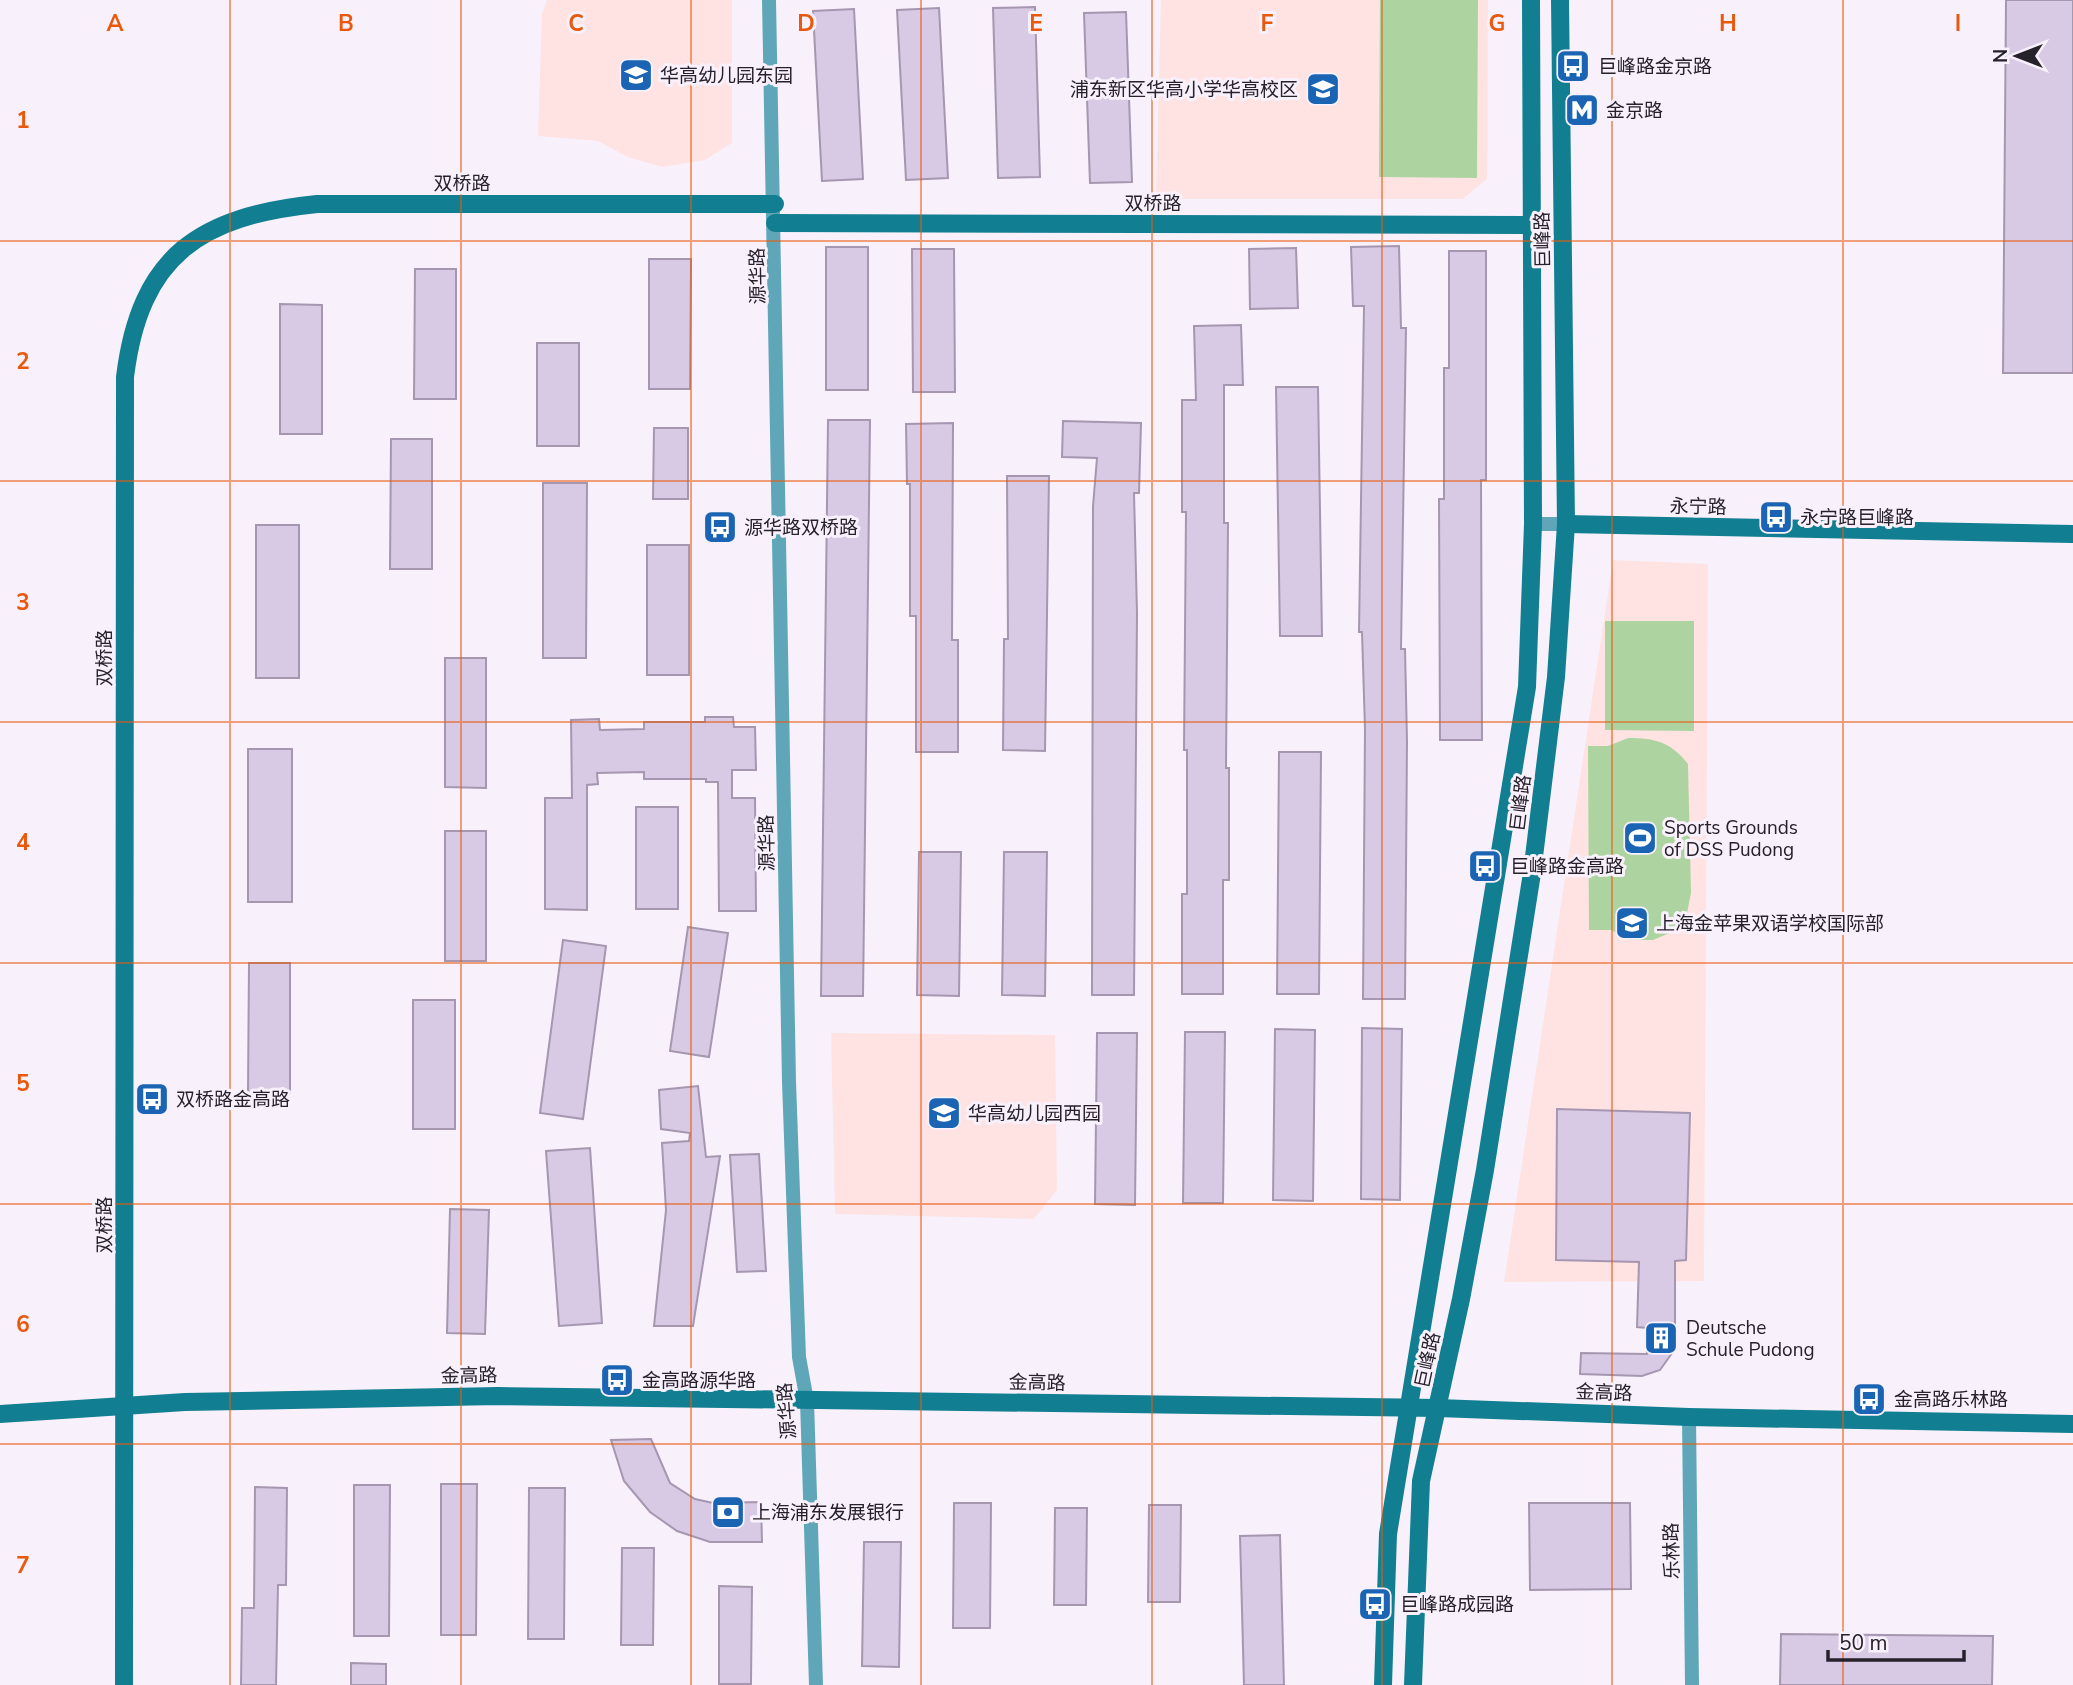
<svg xmlns="http://www.w3.org/2000/svg" width="2073" height="1685" font-family="'Nunito Sans','Noto Sans SC',sans-serif">
	<style>
		.education { fill: #fee3e2 }
		.green { fill: #add4a0 }
		.building { fill: #d8c9e4; stroke: #a696b0; stroke-width: 2 }
		.lines { fill: none; stroke-linecap: round; stroke-linejoin: round }
		.street { stroke: #5fa7b8; stroke-width: 14 }
		.secondary { stroke: #127e91; stroke-width: 18 }
		.grid { fill: none; stroke: #e8590c; stroke-width: 2; stroke-opacity: 0.55 }
		.labels { text-anchor: middle; stroke-width: 6; stroke-linejoin: round; paint-order: stroke }
		.poi-label { font-size: 19px; fill: #27212b; stroke: #f8f1fc; text-anchor: start }
		.street-label { font-size: 19px; fill: #27212b; stroke: #f8f1fc }
		.grid-label { font-size: 23px; text-anchor: middle; font-weight: bold; fill: #e8590c; stroke: #f8f1fc; stroke-width: 6; stroke-linejoin: round; paint-order: stroke }
	</style>
	<rect width="100%" height="100%" fill="#f8f1fc"/>
	<g class="education">
		<polygon points="547,0 732,0 732,143 705,160 662,167 628,157 598,141 538,136 542,14"/>
		<polygon points="1161,0 1488,0 1487,179 1463,199 1180,199 1156,193"/>
		<polygon points="1613,560 1708,564 1704,1281 1504,1282"/>
		<polygon points="831,1033 1055,1035 1057,1190 1034,1219 835,1214"/>
	</g>
	<g class="green">
		<polygon points="1380,0 1478,0 1477,178 1379,177"/>
		<polygon points="1605,621 1694,621 1694,731 1605,730"/>
		<path d="M1628 738C1655 738 1671 742 1688 764L1691 893 1686 918 1672 932 1653 940H1629L1611 930H1589L1588 746H1608Z"/>
	</g>
	<g class="building">
		<polygon points="2006,0 2073,0 2073,373 2003,373"/>
		<polygon points="1035,7 1040,177 998,178 993,8"/>
		<polygon points="939,8 948,178 906,180 897,10"/>
		<polygon points="854,9 863,179 822,181 813,11"/>
		<polygon points="1126,12 1132,182 1090,183 1084,13"/>
		<polygon points="1399,246 1401,328 1406,328 1401,649 1405,649 1407,741 1405,999 1363,999 1365,729 1362,632 1359,632 1364,306 1353,306 1351,247"/>
		<rect x="826" y="247" width="42" height="143"/>
		<polygon points="1296,248 1298,308 1250,309 1249,249"/>
		<polygon points="912,249 954,249 955,392 913,392"/>
		<polygon points="1449,251 1486,251 1486,480 1481,480 1482,740 1440,740 1439,499 1444,499 1444,368 1449,368"/>
		<polygon points="649,259 691,259 690,389 649,389"/>
		<polygon points="415,269 456,269 456,399 414,399"/>
		<polygon points="280,304 322,305 322,434 280,434"/>
		<polygon points="1241,325 1243,385 1224,385 1224,523 1228,523 1226,768 1229,768 1229,880 1223,880 1223,994 1182,994 1182,894 1187,894 1187,750 1184,750 1186,512 1182,512 1182,400 1196,400 1194,326"/>
		<rect x="537" y="343" width="42" height="103"/>
		<polygon points="1276,387 1318,387 1322,636 1280,636"/>
		<polygon points="828,420 870,420 863,996 821,996"/>
		<polygon points="1063,421 1141,423 1139,493 1134,493 1137,613 1134,995 1092,995 1093,506 1097,458 1062,457"/>
		<polygon points="953,423 952,640 958,640 958,752 916,752 916,616 910,616 910,484 907,484 906,424"/>
		<polygon points="654,428 688,428 688,499 653,499"/>
		<polygon points="391,439 432,439 432,569 390,569"/>
		<polygon points="1007,476 1049,476 1045,751 1003,750 1004,639 1008,639"/>
		<polygon points="543,483 587,483 586,658 543,658"/>
		<rect x="256" y="525" width="43" height="153"/>
		<rect x="647" y="545" width="42" height="130"/>
		<polygon points="445,658 486,658 486,788 445,787"/>
		<polygon points="705,717 733,717 734,727 755,727 756,770 732,770 732,798 755,798 756,911 719,911 718,782 706,782 706,779 644,779 644,772 597,773 598,784 587,785 587,910 545,909 545,798 572,798 571,720 599,719 600,730 644,729 644,722 705,722"/>
		<rect x="248" y="749" width="44" height="153"/>
		<polygon points="1279,752 1321,752 1319,994 1277,994"/>
		<rect x="636" y="807" width="42" height="102"/>
		<rect x="445" y="831" width="41" height="130"/>
		<polygon points="919,852 961,852 959,996 917,995"/>
		<polygon points="1004,852 1047,852 1045,996 1002,995"/>
		<polygon points="688,927 728,933 709,1057 670,1051"/>
		<polygon points="563,940 606,946 583,1119 540,1113"/>
		<polygon points="249,963 290,963 290,1093 248,1093"/>
		<rect x="413" y="1000" width="42" height="129"/>
		<polygon points="1362,1028 1402,1029 1400,1200 1361,1199"/>
		<polygon points="1275,1029 1315,1030 1313,1201 1273,1200"/>
		<polygon points="1185,1032 1225,1032 1223,1203 1183,1203"/>
		<polygon points="1097,1033 1137,1033 1135,1205 1095,1204"/>
		<polygon points="698,1086 706,1157 720,1156 693,1326 654,1326 666,1210 662,1143 689,1141 690,1133 661,1129 659,1090"/>
		<polygon points="1557,1109 1690,1113 1686,1260 1675,1261 1675,1349 1660,1370 1642,1376 1580,1374 1581,1353 1647,1354 1647,1328 1637,1327 1639,1262 1556,1260"/>
		<polygon points="590,1148 602,1323 559,1326 546,1151"/>
		<polygon points="759,1154 766,1271 737,1272 730,1155"/>
		<polygon points="450,1209 489,1210 485,1334 447,1333"/>
		<polygon points="651,1439 670,1483 695,1499 713,1503 761,1502 762,1542 710,1542 677,1531 650,1512 624,1481 611,1440"/>
		<polygon points="441,1484 477,1484 476,1635 441,1635"/>
		<polygon points="354,1485 390,1485 389,1636 354,1636"/>
		<polygon points="255,1487 287,1488 286,1585 278,1585 276,1685 241,1685 242,1608 254,1608"/>
		<polygon points="529,1488 565,1488 564,1639 528,1639"/>
		<polygon points="954,1503 991,1503 990,1628 953,1628"/>
		<polygon points="1529,1503 1630,1503 1631,1589 1530,1590"/>
		<polygon points="1149,1505 1181,1505 1180,1602 1148,1602"/>
		<polygon points="1055,1508 1087,1508 1086,1605 1054,1605"/>
		<polygon points="1280,1535 1284,1685 1244,1685 1240,1536"/>
		<polygon points="864,1542 901,1542 899,1667 862,1666"/>
		<polygon points="622,1548 654,1548 653,1645 621,1645"/>
		<polygon points="719,1586 752,1587 751,1684 719,1684"/>
		<polygon points="1781,1634 1993,1636 1992,1685 1780,1685"/>
		<polygon points="351,1663 386,1664 386,1685 351,1685"/>
	</g>
	<g class="lines">
		<g class="street">
			<polyline points="769,0 789,1082 799,1357 807,1401 816,1685"/>
			<polyline points="1533,524 1566,524"/>
			<polyline points="1689,1417 1692,1685"/>
		</g>
		<g class="secondary">
			<polyline points="775,223 1531,225"/>
			<polyline points="1566,524 2073,534"/>
			<polyline points="0,1414 185,1402 498,1396 1438,1408 1689,1417 2073,1424"/>
			<path d="M124 1685 125 377C140 255 200 216 317 204H775"/>
			<polyline points="1383,1685 1388,1534 1527,687 1533,524 1531,0"/>
			<polyline points="1413,1685 1421,1481 1461,1299 1485,1170 1532,873 1556,677 1566,524 1560,0"/>
		</g>
	</g>
	<path class="grid" d="M230 0V1685M461 0V1685M691 0V1685M921 0V1685M1152 0V1685M1382 0V1685M1612 0V1685M1843 0V1685M0 241H2073M0 481H2073M0 722H2073M0 963H2073M0 1204H2073M0 1444H2073"/>
	<defs>
		<g id="bus-square" transform="scale(1.75)"><rect x="-9" y="-9" width="18" height="18" rx="4" fill="#1a64b3" stroke="#f8f1fc"/><path d="M-5-6H5V4H4V6H2V4H-2V6H-4V4H-5ZM-3.5-4V0h7V-4ZM-3.5 1.2v1.5H-2V1.2ZM2 1.2v1.5H3.5V1.2Z" fill="#fff"/></g>
		<g id="school-square" transform="scale(1.75)"><rect x="-9" y="-9" width="18" height="18" rx="4" fill="#1a64b3" stroke="#f8f1fc"/><path d="M0-5L7-2L0 1L-7-2ZM-4 1L0 2.5L4 1V4Q0 6-4 4Z" fill="#fff"/></g>
		<g id="metro-square" transform="scale(1.75)"><rect x="-9" y="-9" width="18" height="18" rx="4" fill="#1a64b3" stroke="#f8f1fc"/><path d="M-5.5 5V-5H-3L0 0L3-5H5.5V5H3V-.5L0 4L-3-.5V5Z" fill="#fff"/></g>
		<g id="stadium-square" transform="scale(1.75)"><rect x="-9" y="-9" width="18" height="18" rx="4" fill="#1a64b3" stroke="#f8f1fc"/><path d="M0-5a6.5 5 0 1 0 0 10a6.5 5 0 1 0 0-10ZM-3.5-1.8h7v3.6h-7Z" fill="#fff"/></g>
		<g id="building-square" transform="scale(1.75)"><rect x="-9" y="-9" width="18" height="18" rx="4" fill="#1a64b3" stroke="#f8f1fc"/><path d="M-4-6H4V6H1V3H-1V6H-4ZM-2.5-4.3h1.7v1.8h-1.7ZM.8-4.3h1.7v1.8H.8ZM-2.5-1h1.7V.8h-1.7ZM.8-1h1.7V.8H.8Z" fill="#fff"/></g>
		<g id="bank-square" transform="scale(1.75)"><rect x="-9" y="-9" width="18" height="18" rx="4" fill="#1a64b3" stroke="#f8f1fc"/><path d="M-6-4H6V4H-6ZM0-2.3a2.3 2.3 0 1 0 0 4.6a2.3 2.3 0 1 0 0-4.6Z" fill="#fff"/></g>
	</defs>
	<g fill-rule="evenodd">
		<use href="#bus-square" x="1573" y="66"/>
		<use href="#school-square" x="636" y="75"/>
		<use href="#school-square" x="1323" y="89"/>
		<use href="#metro-square" x="1582" y="110"/>
		<use href="#bus-square" x="1776" y="517"/>
		<use href="#bus-square" x="720" y="527"/>
		<use href="#stadium-square" x="1640" y="838"/>
		<use href="#bus-square" x="1485" y="866"/>
		<use href="#school-square" x="1632" y="923"/>
		<use href="#bus-square" x="152" y="1099"/>
		<use href="#school-square" x="944" y="1113"/>
		<use href="#building-square" x="1661" y="1338"/>
		<use href="#bus-square" x="617" y="1380"/>
		<use href="#bus-square" x="1869" y="1399"/>
		<use href="#bank-square" x="728" y="1512"/>
		<use href="#bus-square" x="1375" y="1604"/>
	</g>
	<g class="labels">
		<g class="poi-label">
			<text x="1598" y="73">巨峰路金京路</text>
			<text x="660" y="82">华高幼儿园东园</text>
			<text x="1298" y="96" text-anchor="end">浦东新区华高小学华高校区</text>
			<text x="1606" y="117">金京路</text>
			<text x="1800" y="524">永宁路巨峰路</text>
			<text x="744" y="534">源华路双桥路</text>
			<text x="1664" y="834">Sports Grounds<tspan x="1664" dy="22">of DSS Pudong</tspan></text>
			<text x="1510" y="873">巨峰路金高路</text>
			<text x="1656" y="930">上海金苹果双语学校国际部</text>
			<text x="176" y="1106">双桥路金高路</text>
			<text x="968" y="1120">华高幼儿园西园</text>
			<text x="1686" y="1334">Deutsche<tspan x="1686" dy="22">Schule Pudong</tspan></text>
			<text x="642" y="1387">金高路源华路</text>
			<text x="1894" y="1406">金高路乐林路</text>
			<text x="752" y="1519">上海浦东发展银行</text>
			<text x="1400" y="1611">巨峰路成园路</text>
		</g>
		<g class="street-label">
			<text x="462" y="190">双桥路</text>
			<text x="1153" y="210">双桥路</text>
			<text transform="translate(1542 240) rotate(-91)" y="7">巨峰路</text>
			<text transform="translate(757 276) rotate(-91)" y="7">源华路</text>
			<text transform="translate(1698 506) rotate(1)" y="7">永宁路</text>
			<text transform="translate(104 658) rotate(-90)" y="7">双桥路</text>
			<text transform="translate(1520 803) rotate(-83)" y="7">巨峰路</text>
			<text transform="translate(766 843) rotate(-91)" y="7">源华路</text>
			<text transform="translate(104 1225) rotate(-90)" y="7">双桥路</text>
			<text transform="translate(1427 1360) rotate(-78)" y="7">巨峰路</text>
			<text transform="translate(469 1375) rotate(-1)" y="7">金高路</text>
			<text transform="translate(1037 1382) rotate(1)" y="7">金高路</text>
			<text transform="translate(1604 1392) rotate(2)" y="7">金高路</text>
			<text transform="translate(786 1411) rotate(-95)" y="7">源华路</text>
			<text transform="translate(1671 1551) rotate(-91)" y="7">乐林路</text>
		</g>
	</g>
	<g class="grid-label">
		<text x="115" y="31">A</text>
		<text x="346" y="31">B</text>
		<text x="576" y="31">C</text>
		<text x="806" y="31">D</text>
		<text x="1036" y="31">E</text>
		<text x="1267" y="31">F</text>
		<text x="1497" y="31">G</text>
		<text x="1728" y="31">H</text>
		<text x="1958" y="31">I</text>
		<text x="23" y="128">1</text>
		<text x="23" y="369">2</text>
		<text x="23" y="610">3</text>
		<text x="23" y="850">4</text>
		<text x="23" y="1091">5</text>
		<text x="23" y="1332">6</text>
		<text x="23" y="1573">7</text>
	</g>
	<g transform="translate(2017 56) rotate(270)" stroke="#f8f1fc" stroke-width="5" paint-order="stroke">
	<path d="M0-5L12 26L0 18L-12 26Z" fill="#27212b"/>
	<text y="-10" font-size="19" font-weight="bold" text-anchor="middle" fill="#27212b">N</text>
	</g>
	<path d="M1828 1650v10h136v-10" fill="none" stroke="#27212b" stroke-width="3.5"/>
	<text x="1839" y="1650" font-size="21" fill="#27212b" stroke="#f8f1fc" stroke-width="5" paint-order="stroke">50 m</text>
</svg>
